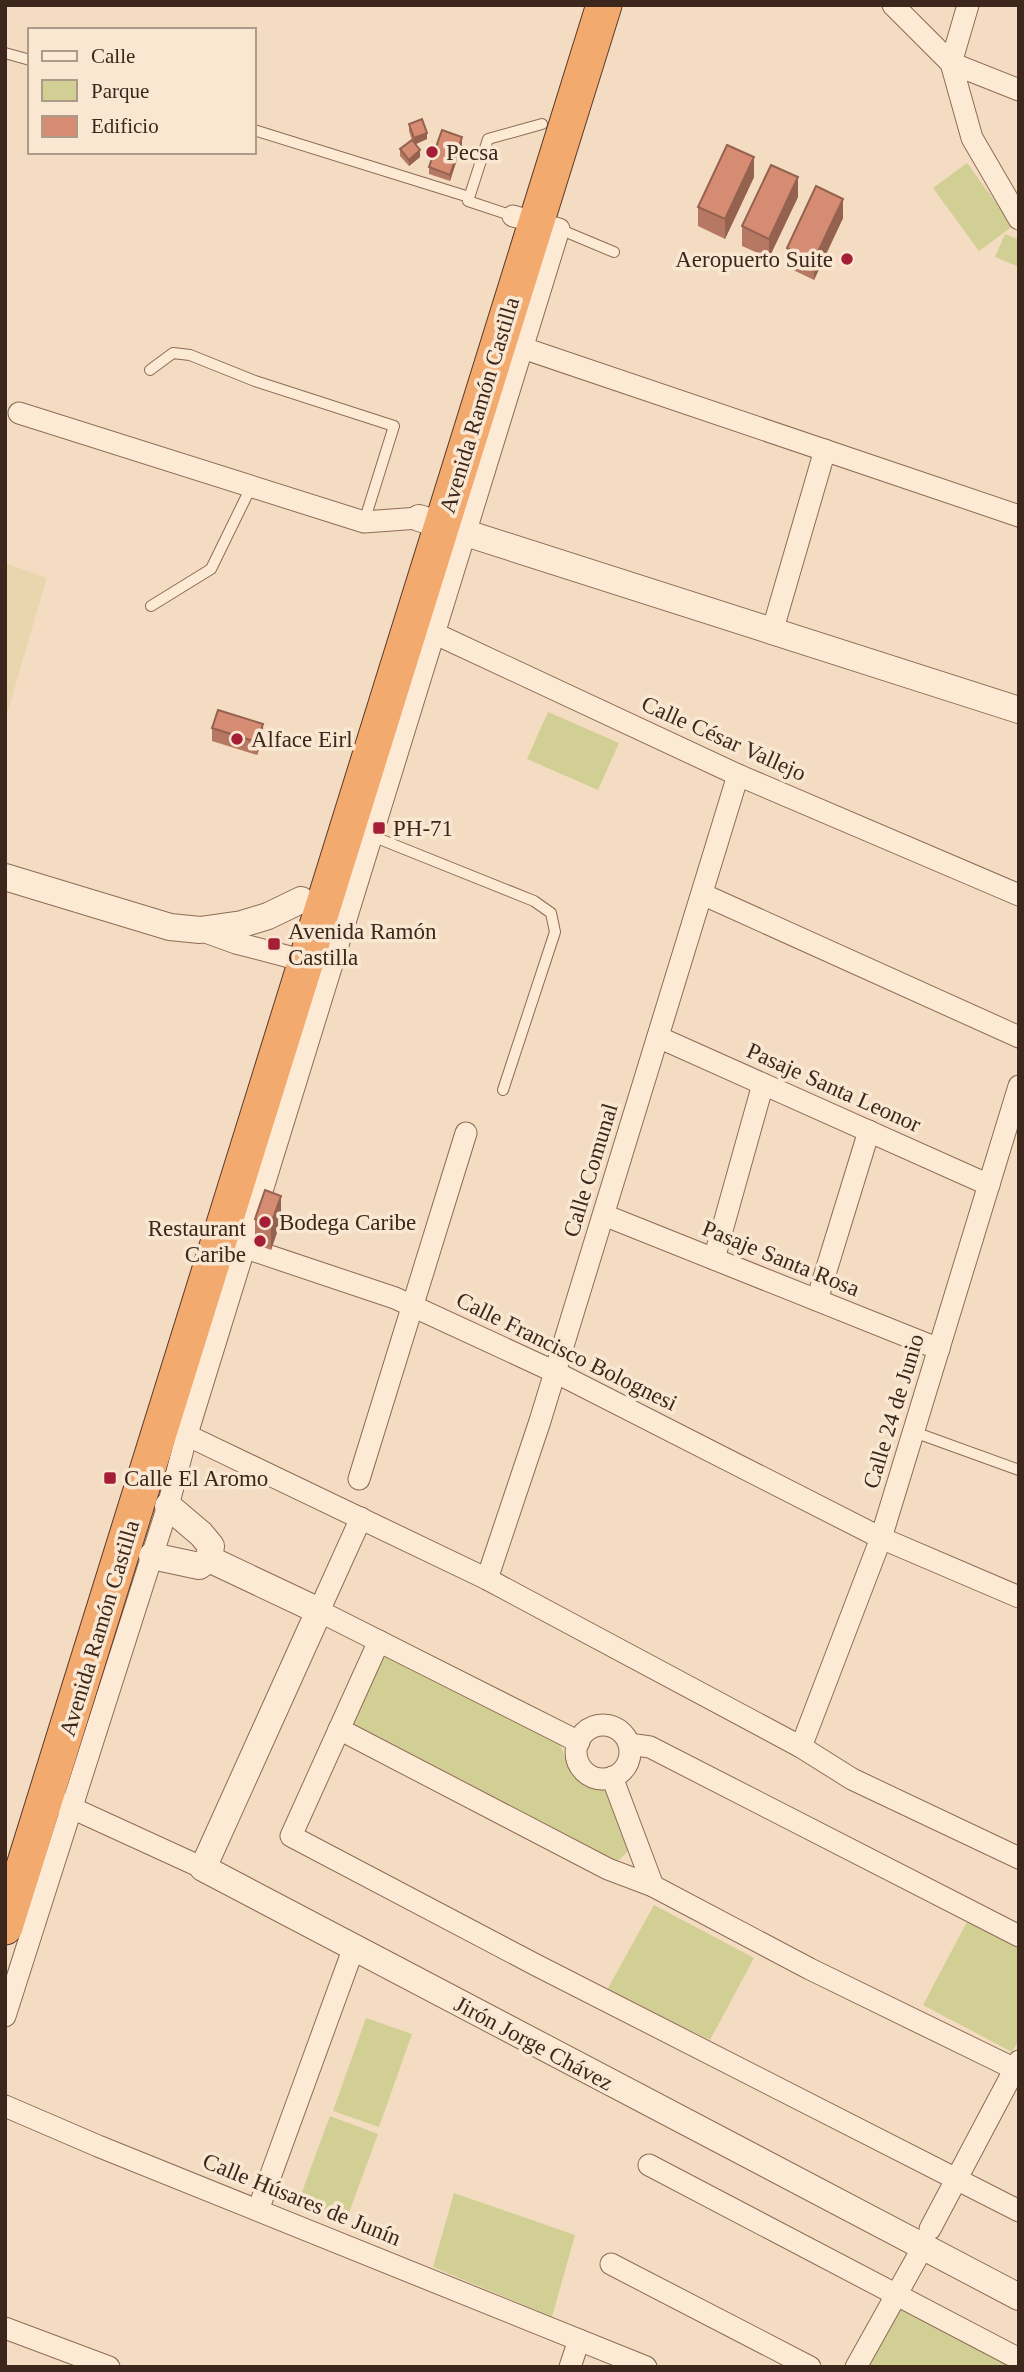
<svg xmlns="http://www.w3.org/2000/svg" width="1024" height="2372" font-family="'Times New Roman',serif">
	<style>
		.farmland { fill: #e9d6ae }
		.green { fill: #d2cf94 }
		.lines { fill: none; stroke-linecap: round; stroke-linejoin: round }
		.service-casing { stroke: #8f6b56; stroke-width: 12 }
		.minor-casing { stroke: #8f6b56; stroke-width: 23 }
		.tertiary-casing { stroke: #8f6b56; stroke-width: 28 }
		.trunk-casing { stroke: #5c3a2b; stroke-width: 37 }
		.service { stroke: #fcead5; stroke-width: 10 }
		.minor { stroke: #fcead5; stroke-width: 21 }
		.tertiary { stroke: #fcead5; stroke-width: 26 }
		.trunk { stroke: #f2aa6f; stroke-width: 35 }
		.wall { fill: #b77863 }
		.shaded-wall { fill: #956250 }
		.building { fill: #d58c73; stroke: #956250; stroke-width: 2 }
		.poi-dot { fill: #a41f36; stroke: #f9e7d2; stroke-width: 2.5 }
		.labels { text-anchor: middle; stroke-width: 7; stroke-linejoin: round; paint-order: stroke }
		.poi-label { font-size: 23px; fill: #3d271c; stroke: #f9e7d2; text-anchor: start }
		.street-label { font-size: 23px; fill: #3d271c; stroke: #f9e7d2 }
	</style>
	<rect width="100%" height="100%" fill="#f3dcc1"/>
	<polygon class="farmland" points="5,563 47,578 5,720"/>
	<g class="green">
		<polygon points="967,163 1013,226 979,251 933,188"/>
		<polygon points="1005,234 1019,240 1019,267 995,257"/>
		<polygon points="548,712 619,743 598,790 527,759"/>
		<path d="M382 1655 560 1744C569 1771 578 1776 604 1786L628 1851 620 1859 611 1862 353 1729 351 1718Z"/>
		<polygon points="654,1905 754,1958 710,2040 607,1990"/>
		<polygon points="968,1920 1019,1947 1019,2040 1012,2052 923,2005"/>
		<polygon points="366,2018 412,2034 379,2127 333,2111"/>
		<polygon points="330,2116 378,2134 347,2218 299,2200"/>
		<polygon points="454,2193 575,2235 552,2317 433,2267"/>
		<polygon points="899,2307 1010,2367 868,2367"/>
	</g>
	<g class="lines">
		<g class="service-casing">
			<g id="service">
				<polyline points="5,53 30,60"/>
				<polyline points="254,130 469,197"/>
				<polyline points="513,216 468,201 488,139 542,124"/>
				<polyline points="559,229 614,252"/>
				<polyline points="150,370 173,353 190,355 255,381 394,426 364,522"/>
				<polyline points="151,606 211,569 251,487"/>
				<polyline points="372,836 534,901 551,913 555,932 503,1090"/>
				<polyline points="914,1432 1019,1470"/>
			</g>
		</g>
		<g class="minor-casing">
			<g id="minor">
				<polyline points="893,5 951,63 968,5"/>
				<polyline points="1019,90 951,63 972,138 1019,219"/>
				<polyline points="508,343 1019,516"/>
				<polyline points="19,413 364,522 419,518"/>
				<polyline points="423,628 738,775 1019,895"/>
				<polyline points="772,632 825,450"/>
				<polyline points="702,894 1019,1037"/>
				<polyline points="200,930 236,943 305,961"/>
				<polyline points="658,1037 989,1185"/>
				<polyline points="604,1215 939,1349"/>
				<polyline points="234,1244 395,1298 555,1372 881,1538 1019,1597"/>
				<polyline points="714,1259 763,1084"/>
				<polyline points="817,1300 869,1131"/>
				<polyline points="176,1430 487,1579 801,1747 852,1779 1019,1858"/>
				<polyline points="359,1479 466,1133"/>
				<polyline points="361,1518 319,1611 579,1742"/>
				<polyline points="487,1579 540,1421 738,775"/>
				<polyline points="379,1641 291,1836 536,1965 1019,2211"/>
				<circle cx="603" cy="1752" r="27"/>
				<polyline points="339,1729 608,1869 653,1886 810,1969 1019,2071"/>
				<polyline points="629,1744 650,1747 1019,1936"/>
				<polyline points="801,1747 881,1538 1019,1086"/>
				<polyline points="612,1777 653,1886"/>
				<polyline points="61,1803 203,1868"/>
				<polyline points="5,2016 168,1506 187,1434 559,229 513,216"/>
				<polyline points="5,2106 98,2146 646,2367"/>
				<polyline points="649,2165 1019,2359"/>
				<polyline points="258,2210 354,1947"/>
				<polyline points="930,2229 1019,2061"/>
				<polyline points="611,2264 810,2367"/>
				<polyline points="5,2328 109,2367"/>
				<polyline points="570,2367 579,2340"/>
				<polyline points="856,2367 923,2247"/>
			</g>
		</g>
		<g class="tertiary-casing">
			<g id="tertiary">
				<polyline points="419,518 1019,710"/>
				<polyline points="5,877 170,927 200,930 242,924 268,916 301,900"/>
				<polyline points="152,1556 199,1566 209,1559 211,1546 201,1534 168,1506"/>
				<polyline points="209,1559 319,1611 203,1868 1019,2297"/>
			</g>
		</g>
		<g class="trunk-casing">
			<polyline id="trunk" points="5,1927 604,5"/>
		</g>
		<use href="#service" class="service"/>
		<use href="#minor" class="minor"/>
		<use href="#tertiary" class="tertiary"/>
		<use href="#trunk" class="trunk"/>
	</g>
	<g class="wall">
		<polygon points="409,124 427,139 415,144 420,157 409,166 400,156 400,149 412,140 409,131"/>
		<polygon points="462,144 450,181 429,174 429,167"/>
		<polygon points="754,177 725,239 698,226 698,207"/>
		<polygon points="798,197 769,258 742,246 742,226"/>
		<polygon points="843,218 814,280 787,267 787,248"/>
		<polygon points="212,728 263,737 257,755 212,741"/>
		<polygon points="255,1219 281,1221 271,1250 255,1244"/>
	</g>
	<g class="shaded-wall">
		<polygon points="427,133 427,139 414,145 414,138"/>
		<polygon points="462,137 462,144 450,181 450,175"/>
		<polygon points="420,150 420,157 409,166 409,160"/>
		<polygon points="754,157 754,177 725,239 725,219"/>
		<polygon points="798,177 798,197 769,258 769,239"/>
		<polygon points="843,199 843,218 814,280 814,260"/>
		<polygon points="263,724 263,737 257,755 257,742"/>
		<polygon points="281,1196 281,1221 271,1250 271,1224"/>
	</g>
	<g class="building">
		<polygon points="422,119 427,133 414,138 409,124"/>
		<polygon points="442,130 462,137 450,175 429,167"/>
		<polygon points="412,140 420,150 409,160 400,149"/>
		<polygon points="727,145 754,157 725,219 698,207"/>
		<polygon points="771,165 798,177 769,239 742,226"/>
		<polygon points="816,186 843,199 814,260 787,248"/>
		<polygon points="218,710 263,724 257,742 212,728"/>
		<polygon points="265,1190 281,1196 271,1224 255,1219"/>
	</g>
	<g class="poi-dot">
		<circle cx="432" cy="152" r="7"/>
		<circle cx="847" cy="259" r="7"/>
		<circle cx="237" cy="739" r="7"/>
		<rect x="372" y="821" width="14" height="14" rx="3.5"/>
		<rect x="267" y="937" width="14" height="14" rx="3.5"/>
		<circle cx="265" cy="1222" r="7"/>
		<circle cx="260" cy="1241" r="7"/>
		<rect x="103" y="1471" width="14" height="14" rx="3.5"/>
	</g>
	<g class="labels">
		<g class="poi-label">
			<text x="446" y="160">Pecsa</text>
			<text x="833" y="267" text-anchor="end">Aeropuerto Suite</text>
			<text x="251" y="747">Alface Eirl</text>
			<text x="393" y="836">PH-71</text>
			<text x="288" y="939">Avenida Ramón<tspan x="288" dy="26">Castilla</tspan></text>
			<text x="279" y="1230">Bodega Caribe</text>
			<text x="246" y="1236" text-anchor="end">Restaurant<tspan x="246" dy="26">Caribe</tspan></text>
			<text x="124" y="1486">Calle El Aromo</text>
		</g>
		<g class="street-label">
			<text transform="translate(479 405) rotate(-73)" y="8">Avenida Ramón Castilla</text>
			<text transform="translate(724 738) rotate(24)" y="8">Calle César Vallejo</text>
			<text transform="translate(834 1087) rotate(24)" y="8">Pasaje Santa Leonor</text>
			<text transform="translate(590 1170) rotate(-73)" y="8">Calle Comunal</text>
			<text transform="translate(781 1258) rotate(22)" y="8">Pasaje Santa Rosa</text>
			<text transform="translate(567 1351) rotate(26)" y="8">Calle Francisco Bolognesi</text>
			<text transform="translate(893 1411) rotate(-73)" y="8">Calle 24 de Junio</text>
			<text transform="translate(99 1628) rotate(-73)" y="8">Avenida Ramón Castilla</text>
			<text transform="translate(534 2043) rotate(28)" y="8">Jirón Jorge Chávez</text>
			<text transform="translate(302 2199) rotate(22)" y="8">Calle Húsares de Junín</text>
		</g>
	</g>
	<rect width="1024" height="2372" fill="none" stroke="#3d271c" stroke-width="14"/>
	<rect x="28" y="28" width="228" height="126" fill="#f9e7d2" stroke="#ae9a89" stroke-width="2"/>
	<rect x="42" y="51" width="35" height="10" fill="#fcead5" stroke="#ae9a89" stroke-width="2"/>
	<text x="91" y="63" font-size="21" fill="#3d271c">Calle</text>
	<rect x="42" y="80" width="35" height="21" fill="#d2cf94" stroke="#ae9a89" stroke-width="2"/>
	<text x="91" y="98" font-size="21" fill="#3d271c">Parque</text>
	<rect x="42" y="116" width="35" height="21" fill="#d58c73" stroke="#ae9a89" stroke-width="2"/>
	<text x="91" y="133" font-size="21" fill="#3d271c">Edificio</text>
</svg>
